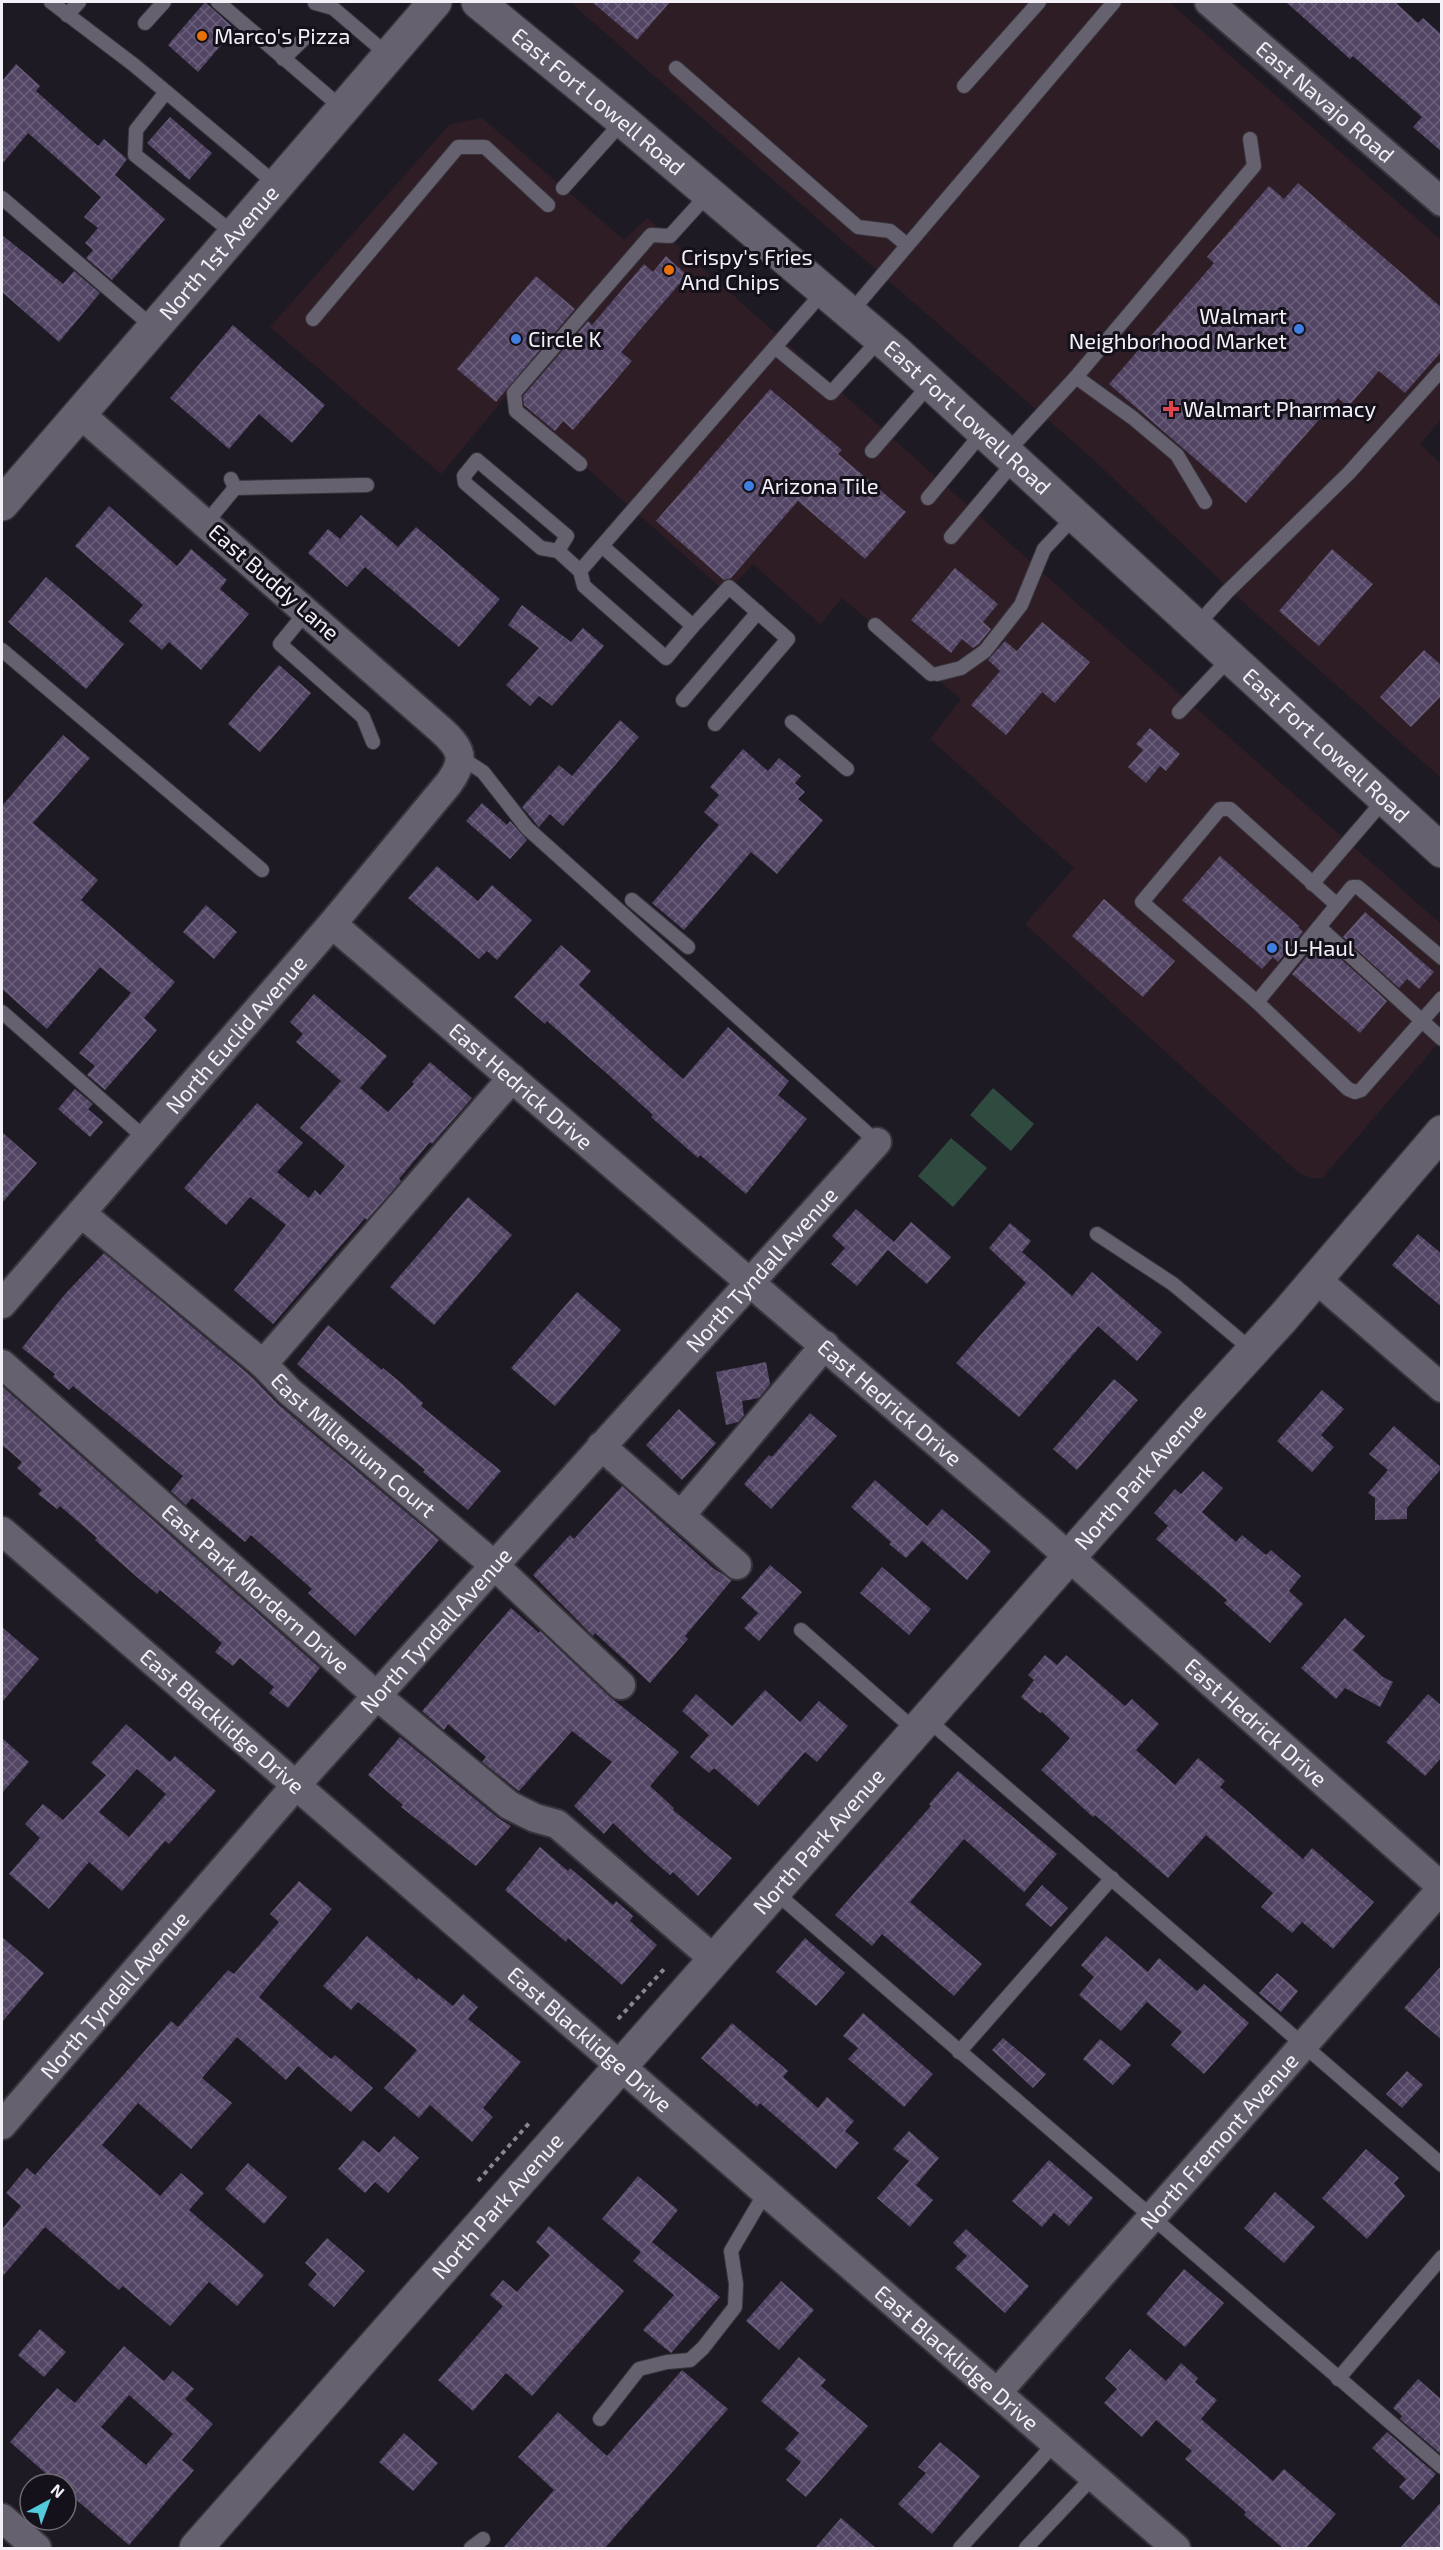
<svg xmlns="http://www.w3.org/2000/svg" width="1443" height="2550" font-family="'Exo 2',sans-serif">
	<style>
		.commercial { fill: #2f1d25 }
		.green { fill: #2f4b3f }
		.building { fill: url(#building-cross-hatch); fill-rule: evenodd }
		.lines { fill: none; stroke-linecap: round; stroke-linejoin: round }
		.lane-casing { stroke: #37343c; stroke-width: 16 }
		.street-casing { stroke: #37343c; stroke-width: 32 }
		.secondary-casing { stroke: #37343c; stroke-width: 36 }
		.path { stroke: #8a868f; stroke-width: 4; stroke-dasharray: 4.5 4.5; stroke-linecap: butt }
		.lane { stroke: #66616f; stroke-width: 14 }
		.street { stroke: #66616f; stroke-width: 28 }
		.secondary { stroke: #66616f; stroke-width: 33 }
		.food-dot { fill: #e8710a; stroke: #15111b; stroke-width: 2 }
		.shop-dot { fill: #3f7fe0; stroke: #15111b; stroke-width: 2 }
		.health-dot { fill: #e0444e; stroke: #15111b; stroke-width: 2 }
		.labels { text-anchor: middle; stroke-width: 6; stroke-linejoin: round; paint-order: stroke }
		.poi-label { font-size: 22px; fill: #f3f0f7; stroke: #15111b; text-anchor: start }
		.street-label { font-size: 22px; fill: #f3f0f7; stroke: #15111b }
	</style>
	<defs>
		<pattern id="building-cross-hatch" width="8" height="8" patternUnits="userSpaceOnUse" patternTransform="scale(1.5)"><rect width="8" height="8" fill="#524564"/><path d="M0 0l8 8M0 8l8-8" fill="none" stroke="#6b607b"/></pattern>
	</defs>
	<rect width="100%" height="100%" fill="#1e1a24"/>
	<g class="commercial">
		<polygon points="570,2 1169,2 1441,240 1441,419 1420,444 1441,464 1441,778 1254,612 1096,462"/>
		<polygon points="482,118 624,240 647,218 1063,591 1441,924 1441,1040 1322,1178 1311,1178 1299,1173 1025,924 1074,868 930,739 961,699 842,598 820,624 753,564 733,586 720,587 506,396 441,474 270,327 450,124"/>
	</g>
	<g class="green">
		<polygon points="993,1088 1034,1124 1011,1151 970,1115"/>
		<polygon points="951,1138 987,1168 953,1207 918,1176"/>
	</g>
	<g class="building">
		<polygon points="205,2 235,29 198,72 168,45"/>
		<polygon points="592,2 670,2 637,40"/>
		<polygon points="1286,2 1395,2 1418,23 1423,18 1442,35 1442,152 1413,127 1422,117 1353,56 1350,59"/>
		<polygon points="16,64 40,86 36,91 98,146 104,139 127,159 115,175 165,219 112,280 86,258 93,250 85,243 98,228 84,217 101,197 28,133 2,164 2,81"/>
		<polygon points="170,117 212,153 189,180 147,143"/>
		<polygon points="1298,183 1442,308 1442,351 1405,393 1379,371 1348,407 1338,398 1246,503 1109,384 1214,263 1207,257 1269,186 1284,199"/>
		<polygon points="2,235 63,284 74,271 100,293 59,342 2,292"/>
		<polygon points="666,256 687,275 621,352 632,361 573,430 563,421 555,431 524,405 523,396 588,321 592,325 644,264 653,272"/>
		<polygon points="536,276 575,309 496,402 457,369"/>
		<polygon points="233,325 325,405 292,443 259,414 229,449 170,398"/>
		<polygon points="770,389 842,450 838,454 906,512 865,559 798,501 731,578 724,580 656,521"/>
		<polygon points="109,506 177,566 191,549 227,580 220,589 249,614 201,670 169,642 162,650 129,621 143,605 75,546"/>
		<polygon points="361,515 398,547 416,527 500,599 459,647 365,567 347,587 308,553 328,529 340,539"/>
		<polygon points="1332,549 1373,584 1319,646 1279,611"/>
		<polygon points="955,568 998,604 983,622 991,629 979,644 973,648 962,639 951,653 911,620"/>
		<polygon points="46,577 124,644 86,689 8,622"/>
		<polygon points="522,605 571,642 583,628 604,646 552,706 539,696 530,706 506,685 539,648 508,625"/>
		<polygon points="1042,622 1090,662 1055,703 1042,692 1006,735 971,705 1000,671 988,660 1005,641 1017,651"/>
		<polygon points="1424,650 1442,666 1442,695 1411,727 1380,697"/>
		<polygon points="279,665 311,693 260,752 228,724"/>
		<polygon points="620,720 639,737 563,826 550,814 539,827 522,807 559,765 572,776"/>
		<polygon points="1150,728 1180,754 1166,771 1160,766 1146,783 1128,767 1143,750 1136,744"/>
		<polygon points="63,735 90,758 33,823 98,880 81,900 175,982 144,1018 157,1030 105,1090 87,1075 95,1066 79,1053 131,993 100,967 47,1029 2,989 2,806"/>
		<polygon points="743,749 768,771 779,758 801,776 795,783 805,792 798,799 823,820 777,874 751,852 684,930 652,903 719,825 704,812 719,795 710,787"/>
		<polygon points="482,803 507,825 510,821 527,840 510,859 466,821"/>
		<polygon points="1220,856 1299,926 1298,927 1303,932 1278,962 1273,957 1262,969 1182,900"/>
		<polygon points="437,866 478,901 492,885 532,920 497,960 487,951 479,959 408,898"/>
		<polygon points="1104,899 1175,961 1143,997 1072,936"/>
		<polygon points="206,905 237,932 214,959 183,932"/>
		<polygon points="1365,912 1434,972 1419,989 1407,979 1399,988 1343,937"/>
		<polygon points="1317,944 1328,954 1331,950 1387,1001 1360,1033 1292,974"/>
		<polygon points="561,945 591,971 579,985 683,1079 728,1027 789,1081 778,1095 807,1119 746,1194 700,1155 698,1158 651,1117 653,1115 603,1070 547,1021 545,1024 514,997"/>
		<polygon points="314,994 387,1056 360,1088 388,1112 414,1084 412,1082 430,1062 472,1098 432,1144 430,1142 399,1179 401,1181 367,1220 365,1218 273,1324 234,1290 286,1225 250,1197 226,1225 184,1188 257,1103 303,1143 277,1172 309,1198 315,1190 320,1195 345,1166 300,1128 341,1081 296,1042 303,1034 290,1022"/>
		<polygon points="75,1089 93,1104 88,1109 103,1122 90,1137 58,1109"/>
		<polygon points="2,1132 37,1163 2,1203"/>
		<polygon points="468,1197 512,1235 434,1325 390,1287"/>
		<polygon points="856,1209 894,1242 911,1222 951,1257 927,1284 888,1250 857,1286 831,1264 845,1248 832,1236"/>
		<polygon points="1010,1223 1031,1241 1022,1252 1072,1296 1092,1272 1162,1332 1137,1361 1098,1326 1019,1417 956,1363 1026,1283 989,1248"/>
		<polygon points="1418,1234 1442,1254 1442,1307 1392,1265"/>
		<polygon points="104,1253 251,1376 278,1404 439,1540 355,1636 308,1593 312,1589 251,1535 245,1542 192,1498 186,1505 171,1491 183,1476 73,1386 69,1390 53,1377 55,1374 22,1348 65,1294"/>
		<polygon points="577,1292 621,1330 555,1406 511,1368"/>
		<polygon points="328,1325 382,1370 383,1368 400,1382 423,1403 421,1406 501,1471 468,1510 423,1472 425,1470 297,1364"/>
		<polygon points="766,1362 770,1384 759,1398 742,1401 744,1415 738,1422 726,1425 716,1372"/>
		<polygon points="1114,1379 1138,1400 1077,1470 1053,1449"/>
		<polygon points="2,1386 320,1668 288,1708 269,1693 274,1687 240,1658 233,1666 215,1652 222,1643 160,1590 157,1594 138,1578 95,1540 97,1538 60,1506 57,1509 38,1494 42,1490 17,1468 22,1462 2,1445"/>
		<polygon points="1322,1390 1344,1409 1321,1435 1334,1447 1312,1472 1277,1441"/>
		<polygon points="679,1409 716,1443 682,1480 646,1445"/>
		<polygon points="810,1413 837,1436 771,1509 744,1484 769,1455 772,1457"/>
		<polygon points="1394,1426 1442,1468 1407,1508 1407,1519 1375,1520 1375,1498 1368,1493 1388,1470 1369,1454"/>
		<polygon points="1203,1471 1223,1488 1202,1512 1236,1542 1242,1535 1266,1555 1271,1550 1301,1576 1289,1591 1303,1604 1270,1643 1224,1603 1227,1600 1156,1539 1168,1526 1154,1513 1175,1489 1181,1494"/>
		<polygon points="875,1480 927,1526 942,1509 991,1551 967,1580 922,1541 906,1558 889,1544 891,1542 851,1507"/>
		<polygon points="622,1486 713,1568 732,1580 685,1636 688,1639 650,1683 595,1633 593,1636 533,1575 570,1535 574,1539"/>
		<polygon points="770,1565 802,1592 759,1641 744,1628 758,1613 741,1598"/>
		<polygon points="882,1567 931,1609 909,1635 860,1593"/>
		<polygon points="511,1608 539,1633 540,1631 610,1697 679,1752 650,1786 674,1808 673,1810 732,1858 698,1896 673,1872 670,1875 648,1856 613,1823 604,1834 574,1806 612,1762 572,1731 519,1791 482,1762 486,1757 448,1724 444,1730 422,1711"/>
		<polygon points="1345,1618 1365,1636 1353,1650 1383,1677 1393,1682 1380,1707 1345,1688 1336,1699 1301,1668"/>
		<polygon points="2,1627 39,1659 2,1702"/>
		<polygon points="1045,1655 1057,1665 1066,1655 1125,1706 1132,1699 1159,1724 1136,1750 1175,1785 1198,1758 1225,1781 1220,1787 1303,1859 1312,1848 1374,1902 1333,1949 1302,1922 1292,1933 1261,1907 1273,1893 1206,1835 1168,1878 1095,1815 1093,1817 1041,1770 1070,1738 1042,1712 1040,1713 1021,1697 1034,1680 1028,1675"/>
		<polygon points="765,1690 800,1722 819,1701 848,1726 817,1762 805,1752 758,1806 714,1768 709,1773 690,1757 709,1735 682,1711 696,1694 732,1726"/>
		<polygon points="1428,1694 1442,1706 1442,1757 1425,1776 1386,1742"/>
		<path d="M126 1724 170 1762 175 1756 216 1791 169 1844 165 1841 122 1891 89 1862 49 1909 9 1874 40 1838 25 1824 43 1804 63 1820 106 1775 91 1763ZM137 1769 166 1794 129 1837 99 1812Z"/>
		<polygon points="400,1737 498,1818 511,1826 476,1866 401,1807 403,1805 368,1775"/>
		<polygon points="2,1738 29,1762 2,1793"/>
		<polygon points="958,1771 1057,1854 1024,1892 964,1839 910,1902 982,1964 954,1996 882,1934 872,1946 835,1915 931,1806 929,1804"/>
		<polygon points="540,1847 568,1871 570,1868 613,1905 616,1901 633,1916 630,1921 657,1945 622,1985 568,1938 566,1942 505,1890"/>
		<polygon points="299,1881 332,1909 259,1997 331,2059 335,2055 373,2088 351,2112 298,2066 286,2080 237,2037 202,2078 232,2103 191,2149 138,2103 102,2145 160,2196 181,2173 204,2193 189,2210 264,2275 237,2306 209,2282 170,2326 123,2286 119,2290 45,2227 2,2277 2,2229 21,2206 6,2193 27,2168 35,2175 171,2021 178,2027 228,1970 234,1974 279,1922 270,1914"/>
		<polygon points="1042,1885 1068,1908 1051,1927 1025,1905"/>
		<polygon points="367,1936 417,1980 418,1978 453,2006 463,1994 478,2007 468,2019 521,2062 483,2108 493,2117 472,2142 430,2105 419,2118 384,2088 417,2050 358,2002 351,2010 323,1986"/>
		<polygon points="1106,1936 1148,1972 1159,1958 1197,1991 1204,1984 1249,2023 1204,2074 1171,2045 1182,2032 1147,2002 1121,2031 1079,1995 1094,1977 1081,1965"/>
		<polygon points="2,1937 44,1973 2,2022"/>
		<polygon points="805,1938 845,1973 816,2006 776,1972"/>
		<polygon points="1442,1965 1442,2040 1404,2008"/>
		<polygon points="1277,1973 1298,1991 1281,2012 1259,1993"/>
		<polygon points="863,2013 933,2074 904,2107 848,2059 858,2048 843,2036"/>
		<polygon points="732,2023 788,2071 783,2077 818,2108 827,2097 854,2121 845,2131 859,2143 836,2169 760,2103 757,2107 701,2058"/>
		<polygon points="1003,2038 1046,2074 1033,2088 992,2050"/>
		<polygon points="1100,2039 1131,2065 1113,2085 1083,2059"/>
		<polygon points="1407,2071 1423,2085 1402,2108 1386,2094"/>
		<polygon points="909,2131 939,2158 916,2185 933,2200 910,2227 877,2198 909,2161 893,2149"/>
		<polygon points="394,2136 419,2158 388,2193 375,2182 365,2193 338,2169 363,2140 379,2153"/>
		<polygon points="1366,2149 1399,2178 1394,2183 1405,2196 1367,2239 1322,2198"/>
		<polygon points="1049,2160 1093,2198 1069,2226 1054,2213 1042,2227 1012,2201"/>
		<polygon points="248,2163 287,2197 264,2224 225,2189"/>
		<polygon points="638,2176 678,2210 652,2242 720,2297 671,2353 643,2330 674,2295 633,2261 641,2252 602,2219"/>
		<polygon points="1275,2192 1315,2227 1284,2263 1244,2228"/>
		<polygon points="549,2226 624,2291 532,2396 506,2373 473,2411 438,2380 503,2306 490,2295 503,2280 517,2292 550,2255 536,2242"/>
		<polygon points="966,2229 1029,2286 1005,2313 955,2268 967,2256 953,2243"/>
		<polygon points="327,2238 365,2271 334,2307 308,2285 317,2274 305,2263"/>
		<polygon points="1184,2269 1224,2303 1185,2347 1146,2314"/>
		<polygon points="781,2281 814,2310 779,2350 746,2321"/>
		<polygon points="40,2329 66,2352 44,2377 18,2355"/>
		<path d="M124 2346 164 2381 173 2371 194 2389 185 2399 213 2424 182 2460 194 2470 129 2545 66 2491V2484H58L10 2442 57 2388 75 2403ZM129 2395 173 2434 146 2465 101 2427Z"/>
		<polygon points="1130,2349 1166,2381 1181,2363 1198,2378 1195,2382 1217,2400 1201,2419 1273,2481 1284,2469 1336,2514 1306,2548 1283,2548 1244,2515 1246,2512 1185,2459 1192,2451 1156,2420 1142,2437 1104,2403 1117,2389 1105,2378"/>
		<polygon points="799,2357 826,2380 821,2386 868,2426 806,2497 786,2480 801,2462 785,2449 799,2433 761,2401"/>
		<polygon points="682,2370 728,2409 605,2548 503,2548 554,2490 518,2457 558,2412 607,2456"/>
		<polygon points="1418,2379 1442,2400 1442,2455 1400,2419 1402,2416 1393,2408"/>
		<polygon points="1387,2432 1436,2474 1413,2500 1399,2487 1406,2479 1372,2448"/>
		<polygon points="404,2433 438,2463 413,2491 379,2462"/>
		<polygon points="940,2442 980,2476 932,2534 898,2504 926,2473 918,2467"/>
		<polygon points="1442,2501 1442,2548 1400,2548"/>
		<polygon points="841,2518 876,2548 815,2548"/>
	</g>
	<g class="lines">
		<g class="lane-casing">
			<g id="lane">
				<polyline points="51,2 134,65 276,184"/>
				<polyline points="218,2 342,108"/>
				<polyline points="315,3 333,8 388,55"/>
				<polyline points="67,15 79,2"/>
				<polyline points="145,23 164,2"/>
				<polyline points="283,59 308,35"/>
				<polyline points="676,68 858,227 890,231 907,245"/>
				<polyline points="964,86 1039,2"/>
				<polyline points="166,92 136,130 135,155 233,233"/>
				<polyline points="563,188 623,121"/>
				<polyline points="2,198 153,327"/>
				<polyline points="850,313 1114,2"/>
				<polyline points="313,319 458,147 485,147 548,205"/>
				<polyline points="775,347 824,291"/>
				<polyline points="1076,377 1133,418 1177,455 1205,502"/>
				<polyline points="872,451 930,384"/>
				<polyline points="1006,453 1076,377 1254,166 1250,139"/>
				<polyline points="580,464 516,411 514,393 651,235 670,236 709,193"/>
				<polyline points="235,488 367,485"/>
				<polyline points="928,498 983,432"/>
				<polyline points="206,523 235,488 231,479"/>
				<polyline points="951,537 1015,461"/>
				<polyline points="558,551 541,548 465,483 464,476 477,460 567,536 558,551 580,571 775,347 831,393 880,339"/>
				<polyline points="580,571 584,586 666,658 693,626 602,546"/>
				<polyline points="307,611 280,644 363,717 373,742"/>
				<polyline points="875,625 931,674"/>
				<polyline points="693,626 729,587 788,639 715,724"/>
				<polyline points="1196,626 1227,592 1349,473 1442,369"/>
				<polyline points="2,650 262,870"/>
				<polyline points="937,674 961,668 985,651 1021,605 1044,549 1075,516"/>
				<polyline points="683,700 758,612"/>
				<polyline points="1179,712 1230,658"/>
				<polyline points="792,722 847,769"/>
				<polyline points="460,757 483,772 527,828 877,1142"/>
				<polyline points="1312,884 1385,799"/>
				<polyline points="632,900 688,947"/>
				<polyline points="1319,927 1442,1039"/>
				<polyline points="1442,958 1358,887 1352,887 1337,905 1230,809 1220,809 1142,902 1257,1002 1348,1089 1355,1092 1361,1090 1442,998"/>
				<polyline points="1257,1002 1337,905"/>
				<polyline points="2,1012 146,1139"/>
				<polyline points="1097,1234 1173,1284 1253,1351"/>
				<polyline points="801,1630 916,1731"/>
				<polyline points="927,1719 1442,2165"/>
				<polyline points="775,1892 1442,2467"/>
				<polyline points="959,2052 1112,1878"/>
				<polyline points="1338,2379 1442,2257"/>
				<polyline points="600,2419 639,2369 667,2362 690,2360 703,2348 735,2307 736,2284 731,2251 765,2193"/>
				<polyline points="471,2548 483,2539"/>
				<polyline points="960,2548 1055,2443"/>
				<polyline points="1026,2548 1093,2477"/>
			</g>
		</g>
		<g class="street-casing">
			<g id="street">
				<path id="s1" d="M1209 2 1442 202"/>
				<path id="s2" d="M332 924 1043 1534 1442 1887"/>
				<path id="s3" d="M81 1213 263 1364 289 1391 494 1565 621 1685"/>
				<polyline points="1316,1279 1442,1388"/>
				<path id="s4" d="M2 1304 332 924 449 783C466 759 462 749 441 730L80 414"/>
				<path id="s5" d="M2 1364 377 1696 509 1805 535 1818 557 1824 715 1960"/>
				<polyline points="263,1364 512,1078"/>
				<polyline points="601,1446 737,1565"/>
				<polyline points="681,1515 825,1345"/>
				<path id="s6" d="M2 1531C394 1869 785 2209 1176 2548"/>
				<path id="s7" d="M2 2125 297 1784 877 1142"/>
				<path id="s8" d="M997 2393 1442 1888"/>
				<polyline points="2,2518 37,2548"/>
			</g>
		</g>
		<g class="secondary-casing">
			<g id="secondary">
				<path id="s9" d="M478 2 623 121 895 351 1442 851"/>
				<path id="s10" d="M2 504 435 2"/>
				<path id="s11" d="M196 2548 1197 1412 1282 1319 1442 1132"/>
			</g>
		</g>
		<g class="path">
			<polyline points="618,2019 666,1967"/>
			<polyline points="478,2181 531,2121"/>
		</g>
		<use href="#lane" class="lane"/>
		<use href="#street" class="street"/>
		<use href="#secondary" class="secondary"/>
	</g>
	<g class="food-dot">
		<circle cx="202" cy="36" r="6"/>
		<circle cx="669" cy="270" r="6"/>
	</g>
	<g class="shop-dot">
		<circle cx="1299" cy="329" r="6"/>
		<circle cx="516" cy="339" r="6"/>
		<circle cx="749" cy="486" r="6"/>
		<circle cx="1272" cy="948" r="6"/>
	</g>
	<path class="health-dot" d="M1168 400h6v6h6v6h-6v6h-6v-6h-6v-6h6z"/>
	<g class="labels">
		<g class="poi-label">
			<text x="214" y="44">Marco's Pizza</text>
			<text x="681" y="265">Crispy's Fries<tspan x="681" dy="25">And Chips</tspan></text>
			<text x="1287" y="324" text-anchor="end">Walmart<tspan x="1287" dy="25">Neighborhood Market</tspan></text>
			<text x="528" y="347">Circle K</text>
			<text x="1183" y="417">Walmart Pharmacy</text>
			<text x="761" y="494">Arizona Tile</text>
			<text x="1284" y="956">U-Haul</text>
		</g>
		<g class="street-label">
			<text dy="8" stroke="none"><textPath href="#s9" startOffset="156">East Fort Lowell Road</textPath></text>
			<text dy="8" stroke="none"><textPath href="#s1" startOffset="153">East Navajo Road</textPath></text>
			<text dy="8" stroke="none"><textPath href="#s10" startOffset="332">North 1st Avenue</textPath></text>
			<text dy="8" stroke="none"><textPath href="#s9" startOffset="642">East Fort Lowell Road</textPath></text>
			<text transform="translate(274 582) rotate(41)" y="8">East Buddy Lane</text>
			<text dy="8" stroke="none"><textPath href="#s9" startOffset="1128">East Fort Lowell Road</textPath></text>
			<text dy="8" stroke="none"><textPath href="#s4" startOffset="357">North Euclid Avenue</textPath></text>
			<text dy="8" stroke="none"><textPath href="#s2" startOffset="249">East Hedrick Drive</textPath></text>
			<text dy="8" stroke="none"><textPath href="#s7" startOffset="1144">North Tyndall Avenue</textPath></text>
			<text dy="8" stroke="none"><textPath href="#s2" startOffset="735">East Hedrick Drive</textPath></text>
			<text dy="8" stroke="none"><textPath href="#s3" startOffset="358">East Millenium Court</textPath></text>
			<text dy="8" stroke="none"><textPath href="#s11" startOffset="1428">North Park Avenue</textPath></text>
			<text dy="8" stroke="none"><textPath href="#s5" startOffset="339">East Park Mordern Drive</textPath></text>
			<text dy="8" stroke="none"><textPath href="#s7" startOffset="658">North Tyndall Avenue</textPath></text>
			<text dy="8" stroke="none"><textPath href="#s6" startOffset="291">East Blacklidge Drive</textPath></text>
			<text dy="8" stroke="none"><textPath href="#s2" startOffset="1221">East Hedrick Drive</textPath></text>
			<text dy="8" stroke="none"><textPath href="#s11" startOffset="942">North Park Avenue</textPath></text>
			<text dy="8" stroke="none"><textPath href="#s7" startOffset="172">North Tyndall Avenue</textPath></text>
			<text dy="8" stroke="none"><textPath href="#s6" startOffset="777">East Blacklidge Drive</textPath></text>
			<text dy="8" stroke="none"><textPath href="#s8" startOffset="336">North Fremont Avenue</textPath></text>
			<text dy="8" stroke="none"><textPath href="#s11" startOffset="456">North Park Avenue</textPath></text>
			<text dy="8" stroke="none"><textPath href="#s6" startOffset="1263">East Blacklidge Drive</textPath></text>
		</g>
	</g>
	<rect width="1443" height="2550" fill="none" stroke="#f3f0f7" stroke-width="6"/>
	<g transform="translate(48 2502) rotate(41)"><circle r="28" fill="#15111b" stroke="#6e6a73" stroke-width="1.5"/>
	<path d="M0-4.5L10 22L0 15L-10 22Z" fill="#53cbdb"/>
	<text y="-9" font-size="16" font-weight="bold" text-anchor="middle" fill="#f3f0f7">N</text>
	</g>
</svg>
